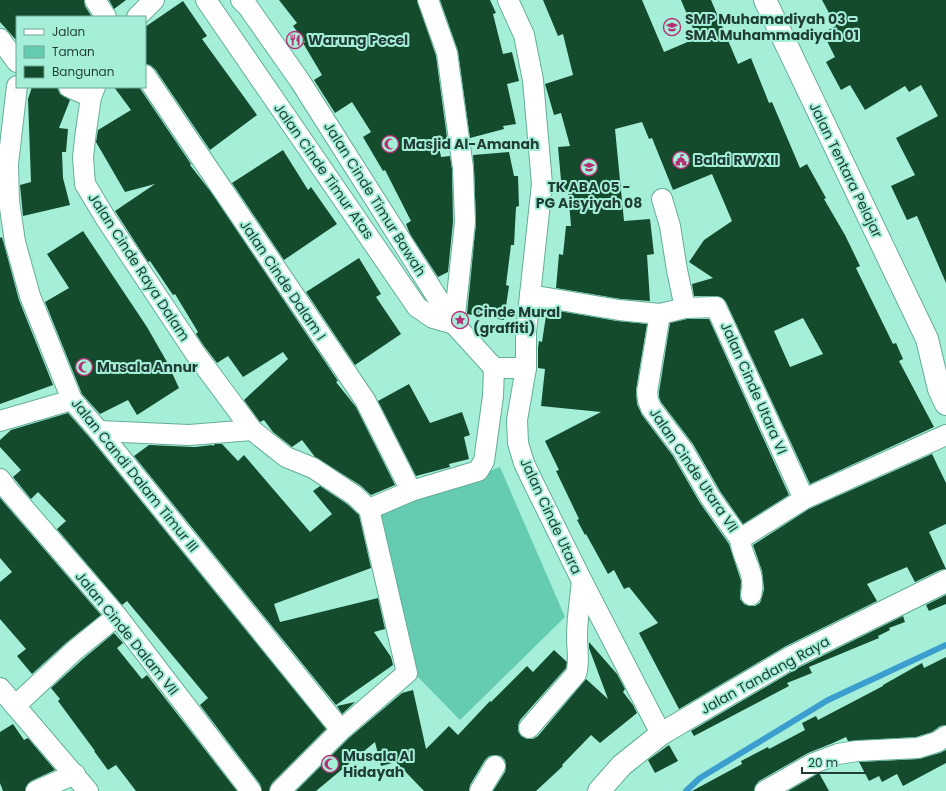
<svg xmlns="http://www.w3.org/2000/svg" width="946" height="791" font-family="Poppins,sans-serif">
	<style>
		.green { fill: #66ccb1 }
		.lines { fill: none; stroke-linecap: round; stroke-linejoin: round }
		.stream { stroke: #3b9ecf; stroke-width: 6 }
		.building { fill: #144b2c; fill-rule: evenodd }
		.minor-casing { stroke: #65ad99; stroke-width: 22 }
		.tertiary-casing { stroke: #65ad99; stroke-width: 24 }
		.secondary-casing { stroke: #65ad99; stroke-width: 24 }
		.minor { stroke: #fff; stroke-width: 20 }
		.tertiary { stroke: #fff; stroke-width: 22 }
		.secondary { stroke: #fff; stroke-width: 22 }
		.labels { text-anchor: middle; stroke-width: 4; stroke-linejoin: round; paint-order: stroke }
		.poi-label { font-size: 14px; font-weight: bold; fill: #1f3d35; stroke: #a5efd9; text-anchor: start }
		.street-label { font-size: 14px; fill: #1f3d35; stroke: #a5efd9 }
	</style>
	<rect width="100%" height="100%" fill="#a5efd9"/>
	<polygon class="green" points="500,467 565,617 460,720 412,671 377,512"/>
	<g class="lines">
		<polyline class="stream" points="686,791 700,778 828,700 946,645"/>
	</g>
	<g class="building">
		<polygon points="0,0 84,0 85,6 92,17 17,17 17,41 0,22"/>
		<polygon points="109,0 126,0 114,9"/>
		<polygon points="279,0 417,0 436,56 448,145 439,147 441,157 450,156 452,169 453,222 448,272 438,277 410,234 406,224 411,221 385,170 383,171 363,137 371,132 352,102 335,113 314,80 322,75 303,43 305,42 293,26 297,23"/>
		<polygon points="440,0 490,0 496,13 493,14 503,54 512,52 519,81 507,84 516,124 503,126 504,129 470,138 458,51"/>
		<path d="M543 0H642L664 52 697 38 681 0H711L738 64 751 58 769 103 772 102 800 168 807 164 826 198 824 199 845 235 860 266 856 268 893 344 896 343 903 359 899 361 934 427 810 484 726 302 722 298 716 296H694L692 284 713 278 689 262 704 240 732 221 712 174 673 190 652 138 649 139 642 122 615 129 624 221 650 219 654 254 647 255 650 301 621 299 556 288 559 254 563 255 566 226H571L568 190 562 191 558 147 570 146 561 113 554 115 545 84 573 75 563 34 558 36ZM803 318 823 354 790 367 774 331Z"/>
		<polygon points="822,0 946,0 946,283 917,216 907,220 891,186 915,175 896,138 938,116 921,85 909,92 905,86 865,110 850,85 841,90 826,62 835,57 823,33 836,26"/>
		<polygon points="183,1 207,36 202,39 257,115 210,150 155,69 150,65 145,64 145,27"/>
		<polygon points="32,87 57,87 60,94 70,100 59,128 68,129 66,152 62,152 63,178 70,205 23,216 20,185 31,182 28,99"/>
		<polygon points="114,87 139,87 191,164 190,165 211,192 338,381 336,382 356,407 395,485 371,495 360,485 315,457 302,440 292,447 273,432 264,420 260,422 244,400 288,359 283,352 243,377 228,356 217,363 204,346 196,334 198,332 175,294 173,295 150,261 148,262 115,211 155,184 125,192 96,142 98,130 131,110"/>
		<polygon points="283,150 308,190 311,187 337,224 284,260 232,183"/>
		<polygon points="509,152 514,176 518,176 519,206 516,207 514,245 511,245 506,285 509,286 504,320 467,314 476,223 474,168 473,155"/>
		<polygon points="83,231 147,327 167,362 179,388 137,415 128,400 100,414 82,394 45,302 69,288 47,254"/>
		<polygon points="2,237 19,300 53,385 0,404 0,238"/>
		<polygon points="359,258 381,294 376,297 401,334 355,365 306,292"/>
		<polygon points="547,309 617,321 647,324 636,390 637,404 642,415 673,456 700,503 729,544 741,581 740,599 744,604 749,606 755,606 760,603 762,597 764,589 762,571 753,545 809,509 932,454 946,483 946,524 929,532 946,569 940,570 915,582 907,567 867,584 877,601 786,646 679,709 639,633 658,623 629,587 624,589 614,570 608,574 586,534 585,535 577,520 579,519 556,471 559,470 545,441 601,412 541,406 545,369 538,368 538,348 539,341 542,342"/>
		<polygon points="687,319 709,319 789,495 743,524 720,491 693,444 661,402 659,397 659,392 670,323"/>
		<polygon points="409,384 430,423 462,412 470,435 464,437 469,459 449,464 450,467 416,476 378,401"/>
		<polygon points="68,413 90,438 326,729 272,783 269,791 262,791 260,784 200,705 208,698 127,601 122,605 57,529 66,521 38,492 31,499 13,477 21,470 0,447 0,440 11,430"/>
		<polygon points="215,444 222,444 238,461 244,455 310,532 332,514 313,491 320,486 347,504 359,515 371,568 274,604 280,622 378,598 385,629 374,632 391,657 393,665 336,705 134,456 149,445 195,447 212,445 213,446"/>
		<polygon points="0,498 101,615 67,642 32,674 17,656 26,649 0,619 0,582 12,572 0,558"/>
		<polygon points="946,595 946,604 929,611 926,605"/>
		<polygon points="903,616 905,622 889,628 890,630 878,636 879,638 809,667 812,673 787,683 789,686 694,736 691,731 798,668"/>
		<polygon points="114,633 123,643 117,648 142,679 147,675 237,791 136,791 116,765 108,770 94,751 95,751 58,701 60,699 51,688 83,659"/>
		<polygon points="589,642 617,674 625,689 623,692 633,705 637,713 600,743 591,735 562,765 563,766 536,791 493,791 505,772 506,767 505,760 501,756 495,755 489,756 485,760 470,785 469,791 424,791 396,762 381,766 375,742 316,791 296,791 349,738 402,693 413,690 426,749 449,726 458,735 490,701 491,702 527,666 533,672 554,650 567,662 566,668 520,720 518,725 518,731 521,736 527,739 533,739 538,736 586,679 608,699 589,648"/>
		<polygon points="946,657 946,725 940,726 932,732 916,737 848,741 846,737 833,743 808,753 759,781 755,786 754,791 692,791 742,764 741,761 768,747 769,749 805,730 802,723 816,716 818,720 883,686 883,685 922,663 924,668"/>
		<polygon points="355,702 342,714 337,706"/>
		<polygon points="13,724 24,740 28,738 55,770 31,781 27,785 25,791 3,791 0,783 0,732"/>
		<polygon points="669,745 678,761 655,773 648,760"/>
		<polygon points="946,750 946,763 903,786 897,774 882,782 879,776 869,781 859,762 919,759 940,753"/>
		<polygon points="819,773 829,791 788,791"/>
	</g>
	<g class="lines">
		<g class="minor-casing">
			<g id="minor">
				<polyline points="95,0 106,17"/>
				<polyline points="206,0 417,307 433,318 454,324 465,222 463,168 447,53 428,0"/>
				<polyline points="241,0 248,7 300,81 454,324 494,368 526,368"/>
				<polyline points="508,0 524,35 533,80 542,184 526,332 526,368 517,420 518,443 524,463 533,482 582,581 661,734"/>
				<polyline points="137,17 154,0"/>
				<polyline points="0,39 17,62"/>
				<polyline points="145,75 365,400 411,491"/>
				<polyline points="17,86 8,164 9,201 15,242 30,296 72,400 99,431 341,730"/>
				<polyline points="69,87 91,97"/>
				<polyline points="95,87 91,97 86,131 83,157 85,184 106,219 195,353 252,430 286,457 313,468 354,495 369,509"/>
				<polyline points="662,199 670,226 677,270 685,308"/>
				<polyline points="530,295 619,310 660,314 685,308 716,307 804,499"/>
				<polyline points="660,314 647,392 648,400 651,408 683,450 710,497 740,539 804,499 946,435"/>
				<polyline points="0,421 72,400"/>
				<polyline points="99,431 189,435 252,430"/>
				<polyline points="0,479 9,491 117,616 251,791"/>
				<polyline points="369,509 411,491 478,471 484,461 493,396 494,368"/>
				<path d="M740 539C742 560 757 573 751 595"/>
				<polyline points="0,688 88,791"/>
				<polyline points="15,706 75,650 117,616"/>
				<path d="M529 728 576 674C580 662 577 651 577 637 577 619 580 600 582 581"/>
				<polyline points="36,791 75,774"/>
				<polyline points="280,791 341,730 407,673 369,509"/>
				<polyline points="480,791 495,766"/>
				<polyline points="765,791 814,763 838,754 857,751 918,748 937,742 946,736"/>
			</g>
		</g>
		<g class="tertiary-casing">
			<polyline id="tertiary" points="599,791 622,765 661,734 792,657 946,581"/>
		</g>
		<g class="secondary-casing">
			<polyline id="secondary" points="765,0 927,339 939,389 946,404"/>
		</g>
		<use href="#minor" class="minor"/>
		<use href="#tertiary" class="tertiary"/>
		<use href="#secondary" class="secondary"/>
	</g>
	<defs>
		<g id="school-ring" transform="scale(0.9)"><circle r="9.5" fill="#a5efd9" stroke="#b52f73" stroke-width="1.5"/><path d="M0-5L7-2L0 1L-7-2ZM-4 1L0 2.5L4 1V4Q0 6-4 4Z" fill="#b52f73"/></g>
		<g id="restaurant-ring" transform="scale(0.9)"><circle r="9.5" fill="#a5efd9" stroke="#b52f73" stroke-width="1.5"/><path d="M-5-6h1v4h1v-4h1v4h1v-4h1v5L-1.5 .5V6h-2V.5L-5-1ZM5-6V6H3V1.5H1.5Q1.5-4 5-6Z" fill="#b52f73"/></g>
		<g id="mosque-ring" transform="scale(0.9)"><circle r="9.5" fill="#a5efd9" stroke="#b52f73" stroke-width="1.5"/><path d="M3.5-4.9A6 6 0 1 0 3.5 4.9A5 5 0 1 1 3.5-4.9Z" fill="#b52f73"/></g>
		<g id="civic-ring" transform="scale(0.9)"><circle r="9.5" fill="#a5efd9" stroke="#b52f73" stroke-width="1.5"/><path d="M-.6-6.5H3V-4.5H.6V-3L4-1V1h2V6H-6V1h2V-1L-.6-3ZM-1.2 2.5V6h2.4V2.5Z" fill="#b52f73"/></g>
		<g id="sight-ring" transform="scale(0.9)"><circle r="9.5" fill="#a5efd9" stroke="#b52f73" stroke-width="1.5"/><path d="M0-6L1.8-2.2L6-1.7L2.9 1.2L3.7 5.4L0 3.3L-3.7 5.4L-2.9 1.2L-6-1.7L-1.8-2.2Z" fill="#b52f73"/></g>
	</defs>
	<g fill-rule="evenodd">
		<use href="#school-ring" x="672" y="27"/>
		<use href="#restaurant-ring" x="295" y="40"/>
		<use href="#mosque-ring" x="390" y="144"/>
		<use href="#civic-ring" x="681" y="160"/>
		<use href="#school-ring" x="589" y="167"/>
		<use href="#sight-ring" x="460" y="320"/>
		<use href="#mosque-ring" x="84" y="367"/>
		<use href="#mosque-ring" x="330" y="764"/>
	</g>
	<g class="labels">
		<g class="poi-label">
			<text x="685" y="24">SMP Muhamadiyah 03 -<tspan x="685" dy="16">SMA Muhammadiyah 01</tspan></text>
			<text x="308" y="45">Warung Pecel</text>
			<text x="403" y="149">Masjid Al-Amanah</text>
			<text x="694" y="165">Balai RW XII</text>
			<text x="589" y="192" text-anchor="middle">TK ABA 05 -<tspan x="589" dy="16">PG Aisyiyah 08</tspan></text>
			<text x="473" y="317">Cinde Mural<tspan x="473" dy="16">(graffiti)</tspan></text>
			<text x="97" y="372">Musala Annur</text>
			<text x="343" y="761">Musala Al<tspan x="343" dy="16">Hidayah</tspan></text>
		</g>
		<g class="street-label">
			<text transform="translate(846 170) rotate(64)" y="5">Jalan Tentara Pelajar</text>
			<text transform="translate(324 171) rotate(55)" y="5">Jalan Cinde Timur Atas</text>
			<text transform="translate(375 199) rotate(58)" y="5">Jalan Cinde Timur Bawah</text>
			<text transform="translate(139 267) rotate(57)" y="5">Jalan Cinde Raya Dalam</text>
			<text transform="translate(283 280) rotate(56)" y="5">Jalan Cinde Dalam I</text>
			<text transform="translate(754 388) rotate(66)" y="5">Jalan Cinde Utara VI</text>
			<text transform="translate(694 470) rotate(56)" y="5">Jalan Cinde Utara VII</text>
			<text transform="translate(135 475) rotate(51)" y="5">Jalan Candi Dalam Timur III</text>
			<text transform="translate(551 516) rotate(65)" y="5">Jalan Cinde Utara</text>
			<text transform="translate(127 633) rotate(51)" y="5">Jalan Cinde Dalam VII</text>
			<text transform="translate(765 675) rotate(-29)" y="5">Jalan Tandang Raya</text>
		</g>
	</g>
	<rect x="16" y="16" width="130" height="72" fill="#a5efd9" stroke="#6fa897"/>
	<rect x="24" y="29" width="20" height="6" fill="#ffffff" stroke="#6fa897"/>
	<text x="52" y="36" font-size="12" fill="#1f3d35">Jalan</text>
	<rect x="24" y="46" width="20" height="12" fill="#66ccb1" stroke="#6fa897"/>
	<text x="52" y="56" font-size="12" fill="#1f3d35">Taman</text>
	<rect x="24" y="66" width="20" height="12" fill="#144b2c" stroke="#6fa897"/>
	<text x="52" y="76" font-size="12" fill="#1f3d35">Bangunan</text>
	<path d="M802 767v6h63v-6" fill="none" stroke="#1f3d35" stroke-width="2"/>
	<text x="808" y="767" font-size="12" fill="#1f3d35" stroke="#a5efd9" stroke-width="3" paint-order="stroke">20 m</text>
</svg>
